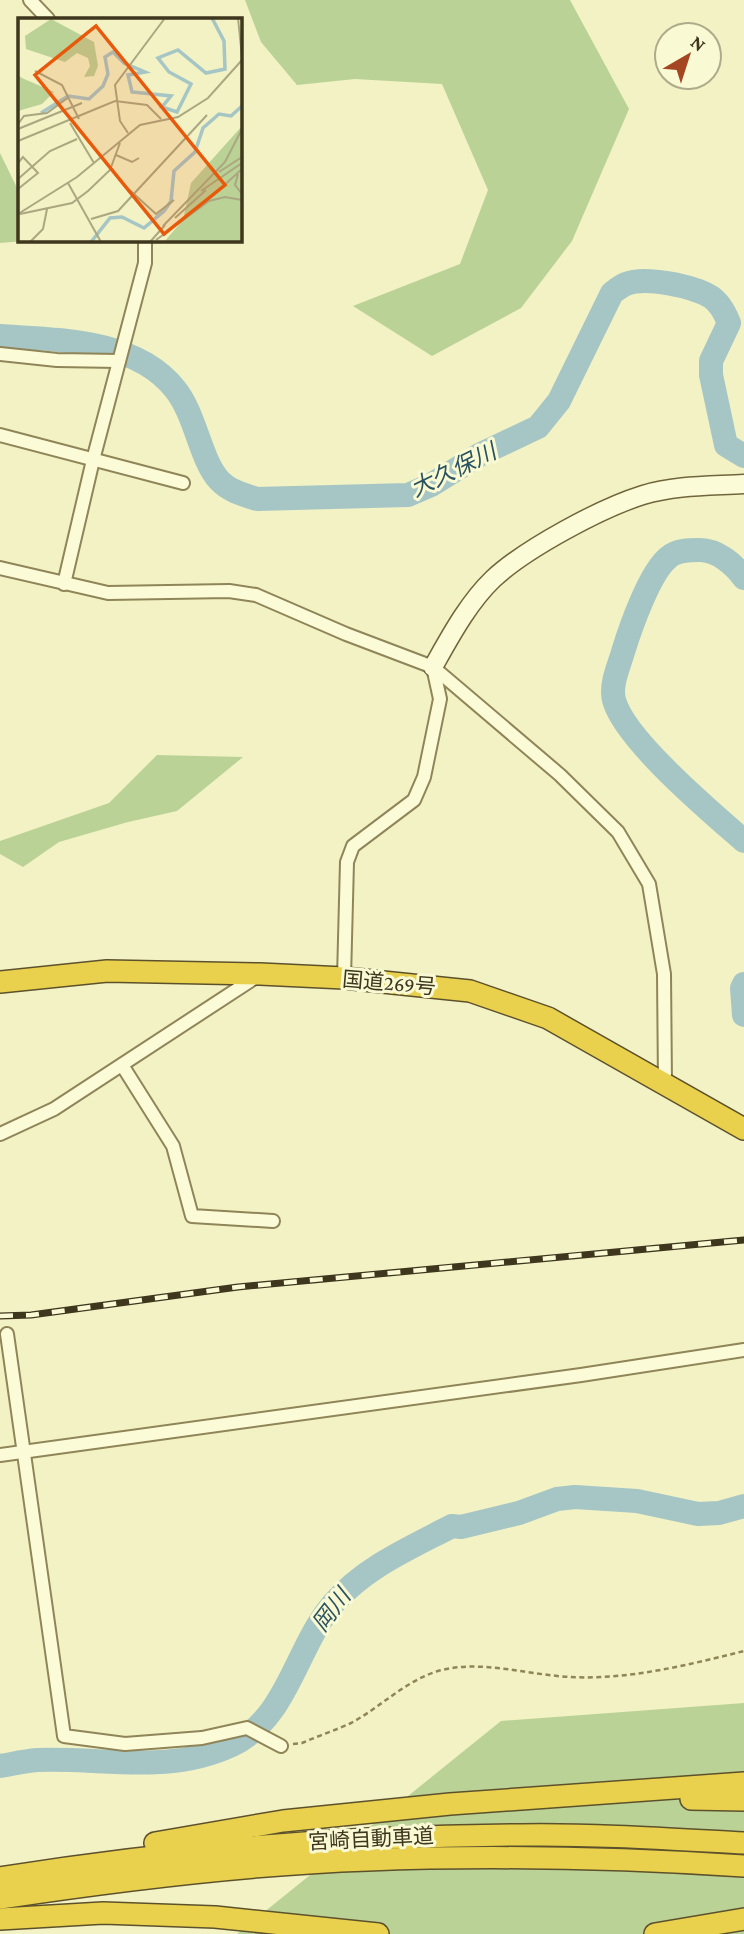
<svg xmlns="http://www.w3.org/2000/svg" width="744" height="1934" font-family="'Crimson Pro','Noto Sans JP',serif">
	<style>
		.green { fill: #bad296 }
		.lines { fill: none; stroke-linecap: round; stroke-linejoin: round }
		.river { stroke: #a6c5c5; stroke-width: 24 }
		.street-casing { stroke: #8f8558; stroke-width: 16 }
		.secondary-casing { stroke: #71663b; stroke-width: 21 }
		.highway-casing { stroke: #5d512c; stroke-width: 24 }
		.path { stroke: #8f8558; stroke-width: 2.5; stroke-dasharray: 5 3.5; stroke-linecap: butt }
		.street { stroke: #fcfbd8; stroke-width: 12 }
		.secondary { stroke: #fcfbd8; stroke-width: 18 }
		.highway { stroke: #e9d14d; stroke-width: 21 }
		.rail-casing { stroke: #3e361d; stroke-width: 7 }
		.rail { stroke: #f9f9d4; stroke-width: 4.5; stroke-dasharray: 13; stroke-linecap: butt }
		.labels { text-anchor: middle; stroke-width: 6; stroke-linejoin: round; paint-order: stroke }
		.street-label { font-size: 21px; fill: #3e361d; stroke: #f9f9d4 }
		.water-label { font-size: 23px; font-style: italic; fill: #2b535f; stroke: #f9f9d4 }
		.inset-river { fill: none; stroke: #a6c5c5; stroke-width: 3.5 }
		.inset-road { fill: none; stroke: #aaa781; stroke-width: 2 }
		.view { fill: #e8590c; fill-opacity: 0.15; stroke: #e8590c; stroke-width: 3.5 }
		.inset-edge { fill: none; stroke: #3e361d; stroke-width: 3.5 }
	</style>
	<rect width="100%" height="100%" fill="#f2f2c4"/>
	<g class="green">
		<polygon points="245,0 570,0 629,109 572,241 521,308 432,356 353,306 460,264 488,190 442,84 355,79 297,85 261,42"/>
		<polygon points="0,153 19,192 19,240 37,240 0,243"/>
		<polygon points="157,755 243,757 177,811 128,822 59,842 23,867 0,854 0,841 109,803"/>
		<polygon points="744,1703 744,1934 237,1934 501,1721"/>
	</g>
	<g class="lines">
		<g class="river">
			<path d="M0 336C58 340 135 339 175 389 196 415 200 459 219 480 229 491 244 495 257 499L408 495 431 485 481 454 538 427 559 401 612 293C616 290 621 286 626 284 645 276 693 286 711 297 720 303 725 313 729 323L711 361V375L726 445 744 456"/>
			<path d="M744 578C734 564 717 550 700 550 690 550 677 550 669 557 650 571 630 629 623 652 619 666 610 685 614 700 624 739 711 812 744 841"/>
			<polyline points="744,984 742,988 744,1015"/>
			<path d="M0 1766C12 1764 25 1761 37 1760 103 1757 169 1775 232 1745 288 1718 296 1647 333 1604 365 1567 410 1548 452 1526L461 1527 519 1513 557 1499 575 1497 637 1501 698 1514 719 1513 744 1506"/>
		</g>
		<g class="street-casing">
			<g id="street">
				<polyline points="30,0 48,19"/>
				<polyline points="0,354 57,360 119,361"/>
				<polyline points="0,435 183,483"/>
				<polyline points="0,568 108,593 229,591 256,595 346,634 433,667 560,775 618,832 649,884 664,974 665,1083"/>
				<polyline points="64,584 93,460 145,263 145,240"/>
				<polyline points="344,978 347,862 353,846 414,800 424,777 440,699 433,667"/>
				<polyline points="122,1065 173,1146 192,1216 273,1221"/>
				<polyline points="0,1134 54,1109 256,977"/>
				<polyline points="7,1334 64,1736 125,1744 202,1738 247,1728 281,1746"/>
				<polyline points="0,1455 581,1375 744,1350"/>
			</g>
		</g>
		<g class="secondary-casing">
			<path id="secondary" d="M433 667C450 637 468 603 493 579 525 549 601 508 643 495 675 485 711 486 744 484"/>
		</g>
		<g class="highway-casing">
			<g id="highway">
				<polyline points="0,982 107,971 260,974 344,978 470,991 548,1018 744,1129"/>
				<polyline points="691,1799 744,1800"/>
				<polyline points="155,1843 283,1821 450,1804 744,1783"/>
				<path d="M0 1878C173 1850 347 1836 522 1835 596 1834 670 1839 744 1843"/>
				<path d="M0 1898C120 1880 247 1864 368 1860 494 1855 619 1858 744 1866"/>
				<polyline points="0,1919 103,1913 215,1917 378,1934"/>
				<polyline points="655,1934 744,1919"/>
			</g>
		</g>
		<path class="path" d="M293 1744 302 1743C318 1736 336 1730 351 1723 381 1707 405 1681 438 1671 481 1659 527 1675 571 1677 628 1680 688 1665 744 1651"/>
		<use href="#street" class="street"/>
		<use href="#secondary" class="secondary"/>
		<use href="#highway" class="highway"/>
		<g class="rail-casing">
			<polyline id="rail" points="0,1316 31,1315 238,1287 744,1240"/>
		</g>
		<use href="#rail" class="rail"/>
	</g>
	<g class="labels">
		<g class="street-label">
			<text transform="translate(389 983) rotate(5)" y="7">国道269号</text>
			<text transform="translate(371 1839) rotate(-3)" y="7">宮崎自動車道</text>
		</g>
		<g class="water-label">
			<text transform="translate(453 470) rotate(-26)" y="8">大久保川</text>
			<text transform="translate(331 1610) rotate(-53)" y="8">岡川</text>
		</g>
	</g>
	<g transform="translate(18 18)">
		<rect width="224" height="224" fill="#f2f2c4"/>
		<path d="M33 1 76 24 80 48 76 58 66 59 72 48 70 40 59 35 47 44 8 31 7 18ZM0 57 4 60 36 74 24 86 0 93ZM224 108V224H146L165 202 173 165Z" fill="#bad296"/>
		<path class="inset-river" d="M23 95 50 78 71 81 85 68 90 56 87 39 95 34 106 45 127 54 110 57 114 74 153 78 144 89 159 94 173 66 151 54 140 40 160 32 188 55 207 51 206 23 194 0M73 224 92 200 104 199 126 210 146 193 153 183 156 153 177 134 185 110 201 96 213 98 224 88"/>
		<path class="inset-road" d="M220 0 224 39M17 53 44 67 61 101M52 105 76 145M0 106 6 98 29 95 51 79M0 111 64 85M110 115 102 103 97 67 147 0M0 123 97 83 129 87 143 101M98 137 114 144 121 140M0 145 5 139 20 155 0 171M201 154 224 139M220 156 217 167 224 176M0 161 32 133 59 121M50 165 83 224M106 167 138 196 156 182M183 173 224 145M192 180 224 151M0 196 59 159 122 107 160 99 190 80 224 42M2 196 54 185 70 173 92 152 102 125M157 200 188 172M73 201 100 193 189 97M145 208 207 144 224 111M138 222 191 183 207 179 224 182M12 224 25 211 29 191M132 224 147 207"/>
		<path class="view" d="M78 8 207 167 146 216 17 57Z"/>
		<rect width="224" height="224" class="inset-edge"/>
	</g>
	<g transform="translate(688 56) rotate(39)"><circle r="33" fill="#f9f9d4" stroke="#aeab8b" stroke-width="2"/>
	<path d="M0-5L12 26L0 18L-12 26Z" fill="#a44622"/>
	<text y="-10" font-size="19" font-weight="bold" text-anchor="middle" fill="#3e361d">N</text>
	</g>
</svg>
